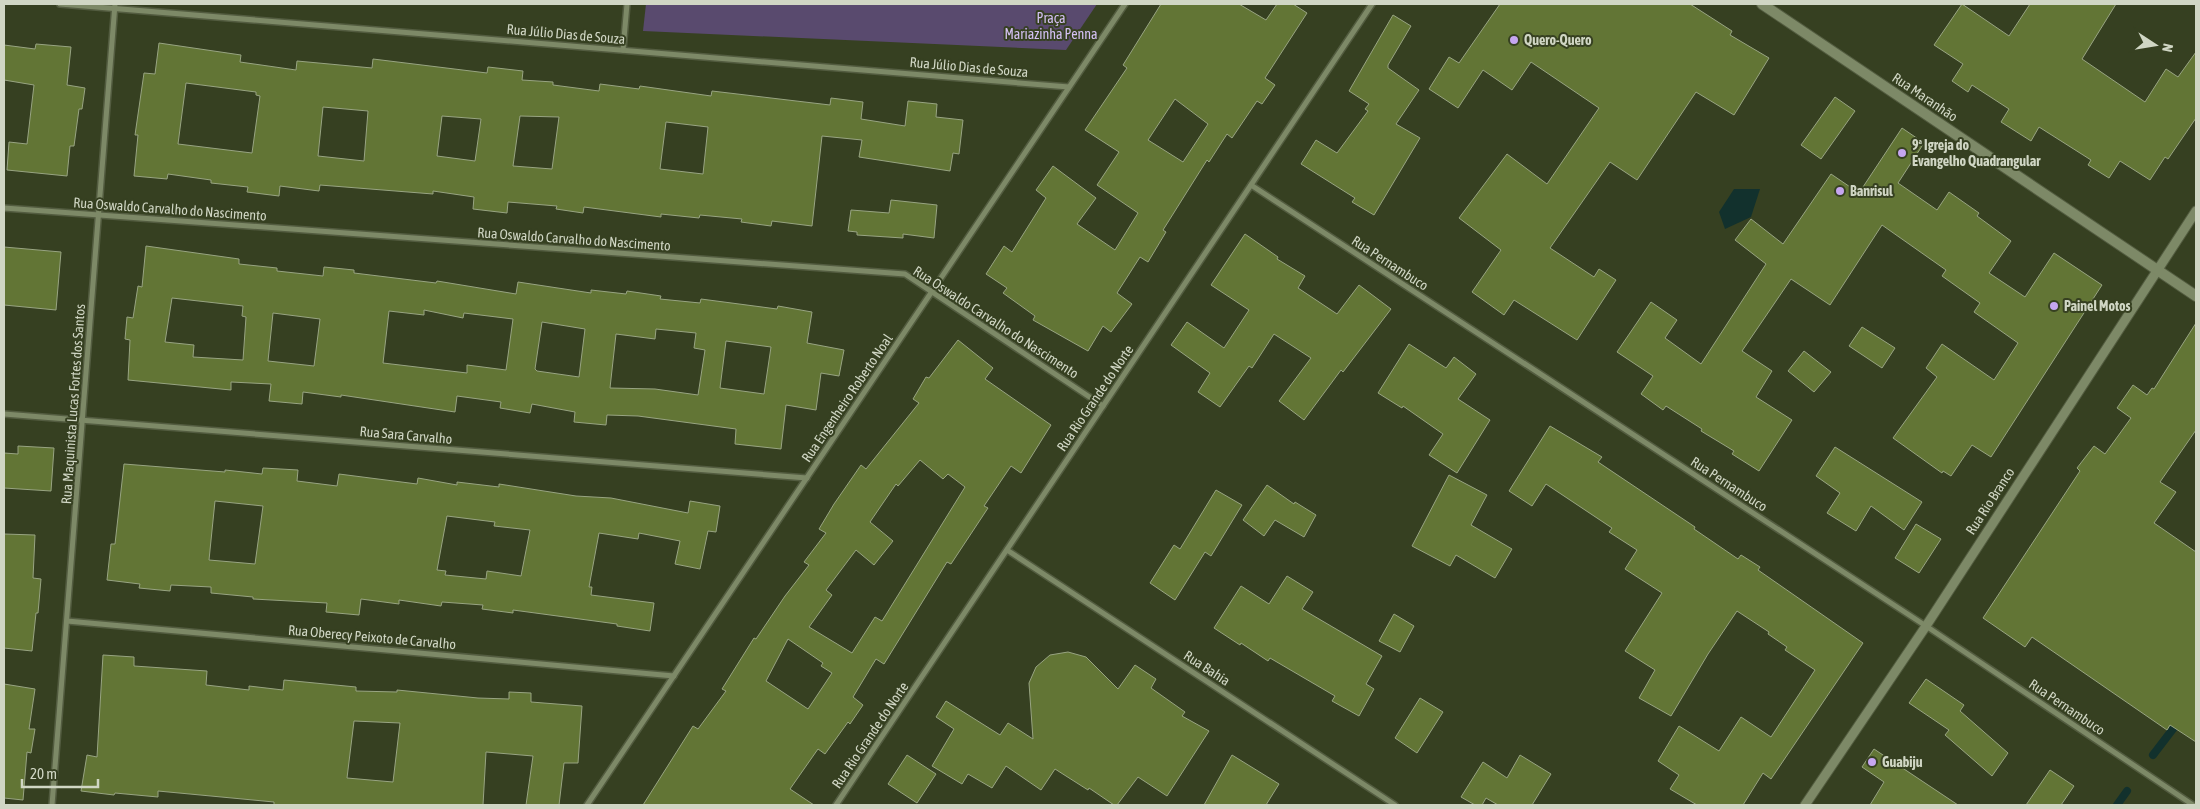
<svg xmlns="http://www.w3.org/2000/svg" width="2200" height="809" font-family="'Asap Condensed',sans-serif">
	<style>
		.green { fill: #594a6e }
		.water { fill: #12312d }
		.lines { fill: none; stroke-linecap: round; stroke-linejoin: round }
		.stream { stroke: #12312d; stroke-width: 8 }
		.building { fill: #627535; stroke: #98a482; fill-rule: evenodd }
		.minor-casing { stroke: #535c40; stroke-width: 8 }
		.tertiary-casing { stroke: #535c40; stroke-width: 11 }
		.secondary-casing { stroke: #535c40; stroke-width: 12 }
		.minor { stroke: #7d8967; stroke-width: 5 }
		.tertiary { stroke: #7d8967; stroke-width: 9 }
		.secondary { stroke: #7d8967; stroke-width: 10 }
		.poi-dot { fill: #c6a6f0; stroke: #364021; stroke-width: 2 }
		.labels { text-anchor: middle; stroke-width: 4; stroke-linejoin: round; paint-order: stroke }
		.park-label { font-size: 14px; fill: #d4c0f3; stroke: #364021 }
		.street-label { font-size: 14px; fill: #d0d6c4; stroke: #364021 }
		.poi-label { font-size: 14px; font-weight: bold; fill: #d0d6c4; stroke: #364021; text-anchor: start }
	</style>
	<rect width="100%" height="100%" fill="#364021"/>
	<polygon class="green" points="646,4 1097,4 1066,50 643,31"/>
	<polygon class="water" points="1734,189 1760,189 1751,217 1725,229 1719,212"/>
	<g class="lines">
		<g class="stream">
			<polyline points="2153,755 2179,721"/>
			<polyline points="2117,805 2127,791"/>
		</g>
	</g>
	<g class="building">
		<path d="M1161 4H1239L1266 20 1277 4H1293L1307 13 1265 78 1275 85 1262 104 1257 101 1232 138 1227 134 1209 162 1207 160 1163 230 1166 232 1148 262 1140 257 1117 293 1132 304 1111 332 1103 326 1088 351 1033 320 1035 316 1003 293 1007 288 986 274 1004 246 1012 252 1046 198 1036 190 1053 166 1096 198 1077 224 1115 250 1138 213 1097 185 1119 152 1085 130 1127 68 1123 65ZM1175 99 1208 124 1183 162 1148 140Z"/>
		<polygon points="1500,4 1690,4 1732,31 1730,35 1769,58 1734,115 1696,92 1637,180 1610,162 1550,248 1594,277 1599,269 1616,280 1577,340 1514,300 1504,315 1472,292 1501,250 1459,218 1507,154 1547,184 1599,108 1531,62 1512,90 1483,70 1458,108 1429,89 1449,57 1459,63"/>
		<polygon points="1962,4 2009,36 2030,4 2116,4 2082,59 2145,102 2166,69 2178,77 2196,52 2196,118 2168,159 2165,157 2150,180 2120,161 2109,178 2088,165 2091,160 2039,127 2031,141 2001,122 2009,109 1972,85 1968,92 1952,81 1963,64 1934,45"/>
		<polygon points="1393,15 1411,26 1388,65 1388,68 1419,90 1396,124 1420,138 1374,215 1352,202 1355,198 1301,164 1316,140 1337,153 1368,111 1365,109 1369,104 1349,91"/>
		<path d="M159 43 241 55 240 62 296 70 297 61 372 68 373 59 487 73 488 67 523 71 522 80 553 82V85L599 91 600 84 639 89 640 86 711 96 712 91 830 105 831 98 863 102 861 119 905 126 908 101 937 104 936 117 963 120 959 154 953 153 950 171 859 157 862 140 822 136 812 226 772 221 771 226 741 222 742 219 700 215 699 218 661 214V217L584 207 583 213 556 209 557 206 508 202 507 213 473 209 474 197 433 191V194L320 185 319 191 280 186 279 196 247 192 248 187 211 183V180L168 174 167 179 134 176 138 135H135L144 73 155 74ZM186 83 256 92V95L260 96 252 153 178 144ZM323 107 368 111 364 161 318 156ZM442 116 481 119 475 161 437 156ZM520 116 559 117 552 169 513 166ZM666 122 708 127 703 174 660 169Z"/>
		<polygon points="36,44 71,47 67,85 85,88 82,109 79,109 74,146 70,146 67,176 7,170 9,142 27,144 34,85 4,80 4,45 35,49"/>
		<polygon points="1835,97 1855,111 1821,159 1801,145"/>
		<polygon points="1902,128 1924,143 1898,183 1937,210 1949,192 1979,213 1977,216 2011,241 1989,273 2025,297 2054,253 2102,285 1991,457 1972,445 1951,476 1943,471 1942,473 1893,438 1937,377 1926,368 1942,344 1994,380 2018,343 1974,312 1980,303 1942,276 1946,270 1882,225 1830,305 1791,279 1742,351 1772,371 1756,397 1792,420 1759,471 1732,454 1734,451 1701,431 1702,429 1666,406 1663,410 1641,394 1653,376 1617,352 1651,302 1677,320 1665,338 1701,364 1766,264 1735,240 1751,219 1783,244 1831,174 1859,193"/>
		<polygon points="891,200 937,205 934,238 903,234 903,238 857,235 857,232 848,231 851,210 889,213"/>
		<polygon points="1245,234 1278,257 1277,259 1305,276 1298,288 1337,314 1359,285 1391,309 1343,372 1341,370 1304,420 1279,401 1311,358 1274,334 1252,368 1249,366 1220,407 1198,392 1210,373 1171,345 1187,322 1224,348 1249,310 1211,285"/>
		<path d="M146 246 239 259V264L277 268V271L323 276 324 267 354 270V273L436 283 437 281 516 294 518 282 591 293V290L626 294 627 291 661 296 660 299 700 303 701 299 777 309 778 306 812 312 807 343 844 350 839 376 821 373 816 410 786 405 781 449 735 444 736 429 638 416 607 415 606 425 574 422 575 412 532 404 530 413 500 408 501 402 457 396 455 412 341 395V397L303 392 302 404 269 401 271 384 231 382V390L128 380 130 340 125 339 127 317 133 318 138 286 142 287ZM172 298 243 306 242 316 246 317 243 360 193 357 194 345 165 342ZM424 310 463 318 464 313 513 319 506 370 467 365V373L383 363 389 311 424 315ZM273 313 320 319 314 366 268 361ZM542 322 585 329 579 377 537 371 535 369ZM656 329 696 333 694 348 705 350 698 395 655 389 610 388 616 334 655 339ZM726 341 771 347 764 394 720 388Z"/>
		<polygon points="4,247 61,252 56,310 4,305"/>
		<polygon points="2196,323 2196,430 2160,482 2176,492 2154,523 2196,552 2196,742 2170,725 2167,730 2032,637 2025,647 1983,618 2080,471 2077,468 2094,446 2105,454 2131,418 2117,408 2133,385 2147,395 2152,388 2154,389"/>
		<polygon points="1862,327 1895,348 1882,368 1849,346"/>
		<path d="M958 340 993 368 985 379 1051 425 1021 473 1011 466 984 506 988 508 951 564 947 562 884 664 876 659 853 697 863 705 850 724 848 722 825 754 818 749 790 789 814 805H643L693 726 698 729 726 691 722 689 754 638 756 639 785 596 809 565 804 562 826 533 819 529 834 504 861 465 866 469 919 403 913 399 926 377 929 378ZM920 460 943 479 948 474 965 487 882 621 875 617 852 653 809 627 832 595 826 590 856 550 874 565 893 541 870 522 896 484 898 486ZM788 639 823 663 821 666 832 673 808 709 766 681Z"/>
		<polygon points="1409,344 1446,368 1454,357 1476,374 1458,399 1490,420 1457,473 1429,455 1443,434 1403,406 1402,408 1378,393"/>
		<polygon points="1804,351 1831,372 1814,392 1788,371"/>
		<polygon points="1550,426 1602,457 1598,462 1695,527 1694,529 1738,559 1741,555 1760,567 1758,570 1863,643 1771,779 1763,773 1743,805 1697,805 1670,789 1679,775 1658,761 1679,726 1719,751 1741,717 1771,737 1815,670 1785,650 1787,647 1768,634 1769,632 1737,611 1708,654 1671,716 1639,698 1655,670 1625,651 1662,593 1625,569 1637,550 1609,532 1612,528 1546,484 1532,506 1509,491"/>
		<polygon points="18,446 54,448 51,491 4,488 4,453 18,454"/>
		<polygon points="1835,447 1922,502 1904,530 1871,506 1856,531 1827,513 1840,493 1816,476"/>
		<path d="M124 464 225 472V470L262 474 263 468 298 470 297 481 337 486 339 474 417 484 418 478 457 485V482L499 487V484L576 496 611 498 688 513 690 501 720 506 716 532 708 531 700 569 675 564 680 541 639 533 638 539 599 533 589 587H592L591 595 654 603 650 631 617 626V624L513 610V613L482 609 483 605 442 602 441 606 399 600V604L361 599 359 615 326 612 327 603 253 599V597L211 593V587L171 585 170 591 139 588 140 584 107 580 111 544H115ZM215 501 263 506 255 564 209 560ZM447 516 495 522 494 526 530 530 521 576 487 571 486 579 445 575 446 571 437 570Z"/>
		<polygon points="1449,475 1487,495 1471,525 1512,549 1495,578 1456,555 1450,566 1412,546"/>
		<polygon points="1267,485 1294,504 1295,502 1316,515 1304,537 1275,520 1264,536 1243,520"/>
		<polygon points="1216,490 1242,505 1211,556 1205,552 1175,600 1150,583 1174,545 1180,549"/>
		<polygon points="1916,524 1941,539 1919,573 1895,558"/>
		<polygon points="4,534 35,535 33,578 41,579 38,613 36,613 32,651 4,648"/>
		<polygon points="1287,576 1313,592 1302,609 1382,656 1366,684 1374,689 1359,716 1332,701 1335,696 1270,658 1268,661 1241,643 1240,645 1214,628 1241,586 1269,604"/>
		<polygon points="1394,614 1414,626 1400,652 1379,641"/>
		<polygon points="1068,652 1086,657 1118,689 1135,665 1156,679 1151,688 1185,712 1182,716 1209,731 1167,796 1138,777 1117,805 1114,805 1089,788 1088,790 1055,769 1041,790 1006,766 992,788 968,774 962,784 932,766 954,729 936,717 946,701 1000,735 1008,723 1033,739 1029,683 1036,667 1050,655"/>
		<path d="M103 655 134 657V666L207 671 206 685 249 690V686L283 690 284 680 356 687V691L397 692V690L478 698 509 699V692L531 693V702L582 706 578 763H564L559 805H526L533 756 486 752 483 805H274V802L158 791V797L115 793 114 795 81 791 87 755 97 757ZM354 721 400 723 393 782 347 778Z"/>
		<polygon points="1926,679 1964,705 1960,711 2008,753 1992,776 1945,735 1949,730 1909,703"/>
		<polygon points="4,684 35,689 29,729 35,729 31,753 27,752 23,800 4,798"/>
		<polygon points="1420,698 1443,712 1417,753 1395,738"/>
		<polygon points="1874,749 1958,805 1870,805 1884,782 1862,767"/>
		<polygon points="907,755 936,774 917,803 888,784"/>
		<polygon points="1232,755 1279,784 1266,805 1204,805"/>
		<polygon points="1520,755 1551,774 1532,805 1498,805 1486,798 1482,805 1475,805 1461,797 1483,762 1507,778"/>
		<polygon points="2050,770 2074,786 2061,805 2026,805"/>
	</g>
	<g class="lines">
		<g class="minor-casing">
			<g id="minor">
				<polyline points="60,4 1069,87"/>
				<polyline points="623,50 627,4"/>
				<polyline points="1251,185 1926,626 2193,805"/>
				<polyline points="4,208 905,274 1103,406"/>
				<polyline points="4,414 807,478"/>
				<polyline points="1007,550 1395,805"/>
				<polyline points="67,621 674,676"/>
				<polyline points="52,805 115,4"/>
				<polyline points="587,805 1125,4"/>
				<polyline points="836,805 1372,4"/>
			</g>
		</g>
		<g class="tertiary-casing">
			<polyline id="tertiary" points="1805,805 1926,626 2196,211"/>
		</g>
		<g class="secondary-casing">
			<polyline id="secondary" points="1762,4 2196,296"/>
		</g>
		<use href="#minor" class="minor"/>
		<use href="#tertiary" class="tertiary"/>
		<use href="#secondary" class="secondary"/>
	</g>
	<g class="poi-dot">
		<circle cx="1514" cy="40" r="5"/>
		<circle cx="1902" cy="153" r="5"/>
		<circle cx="1840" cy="191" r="5"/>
		<circle cx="2054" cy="306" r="5"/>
		<circle cx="1872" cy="762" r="5"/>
	</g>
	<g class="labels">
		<g class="park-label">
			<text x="1051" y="23">Praça<tspan x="1051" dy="16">Mariazinha Penna</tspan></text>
		</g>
		<g class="street-label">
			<text transform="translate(566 34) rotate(5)" y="5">Rua Júlio Dias de Souza</text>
			<text transform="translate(969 67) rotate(5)" y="5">Rua Júlio Dias de Souza</text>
			<text transform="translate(1925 97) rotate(34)" y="5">Rua Maranhão</text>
			<text transform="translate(170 209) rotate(4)" y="5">Rua Oswaldo Carvalho do Nascimento</text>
			<text transform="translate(574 239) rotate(4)" y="5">Rua Oswaldo Carvalho do Nascimento</text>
			<text transform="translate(1390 263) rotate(33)" y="5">Rua Pernambuco</text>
			<text transform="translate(996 322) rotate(33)" y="5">Rua Oswaldo Carvalho do Nascimento</text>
			<text transform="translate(847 398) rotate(-56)" y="5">Rua Engenheiro Roberto Noal</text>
			<text transform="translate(1095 398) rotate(-56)" y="5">Rua Rio Grande do Norte</text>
			<text transform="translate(73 404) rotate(-86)" y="5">Rua Maquinista Lucas Fortes dos Santos</text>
			<text transform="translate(406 435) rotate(5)" y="5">Rua Sara Carvalho</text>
			<text transform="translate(1729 484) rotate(33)" y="5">Rua Pernambuco</text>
			<text transform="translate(1990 501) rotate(-57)" y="5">Rua Rio Branco</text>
			<text transform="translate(372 637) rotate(5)" y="5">Rua Oberecy Peixoto de Carvalho</text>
			<text transform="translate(1207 668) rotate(33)" y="5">Rua Bahia</text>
			<text transform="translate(2067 707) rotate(34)" y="5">Rua Pernambuco</text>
			<text transform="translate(870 735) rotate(-56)" y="5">Rua Rio Grande do Norte</text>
		</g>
		<g class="poi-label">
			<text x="1524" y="45">Quero-Quero</text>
			<text x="1912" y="150">9ª Igreja do<tspan x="1912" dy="16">Evangelho Quadrangular</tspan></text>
			<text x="1850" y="196">Banrisul</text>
			<text x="2064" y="311">Painel Motos</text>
			<text x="1882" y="767">Guabiju</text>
		</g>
	</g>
	<rect width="2200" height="809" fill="none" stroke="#d0d6c4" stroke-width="10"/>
	<g transform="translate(2155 45) rotate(102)" stroke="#364021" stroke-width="4" paint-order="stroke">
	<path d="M0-4L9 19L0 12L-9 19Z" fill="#d0d6c4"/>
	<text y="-8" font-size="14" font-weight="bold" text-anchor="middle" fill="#d0d6c4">N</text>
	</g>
	<path d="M22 779v8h76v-8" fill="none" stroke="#d0d6c4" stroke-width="2.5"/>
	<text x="30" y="779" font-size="15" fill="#d0d6c4" stroke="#364021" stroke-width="4" paint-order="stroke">20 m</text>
</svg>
